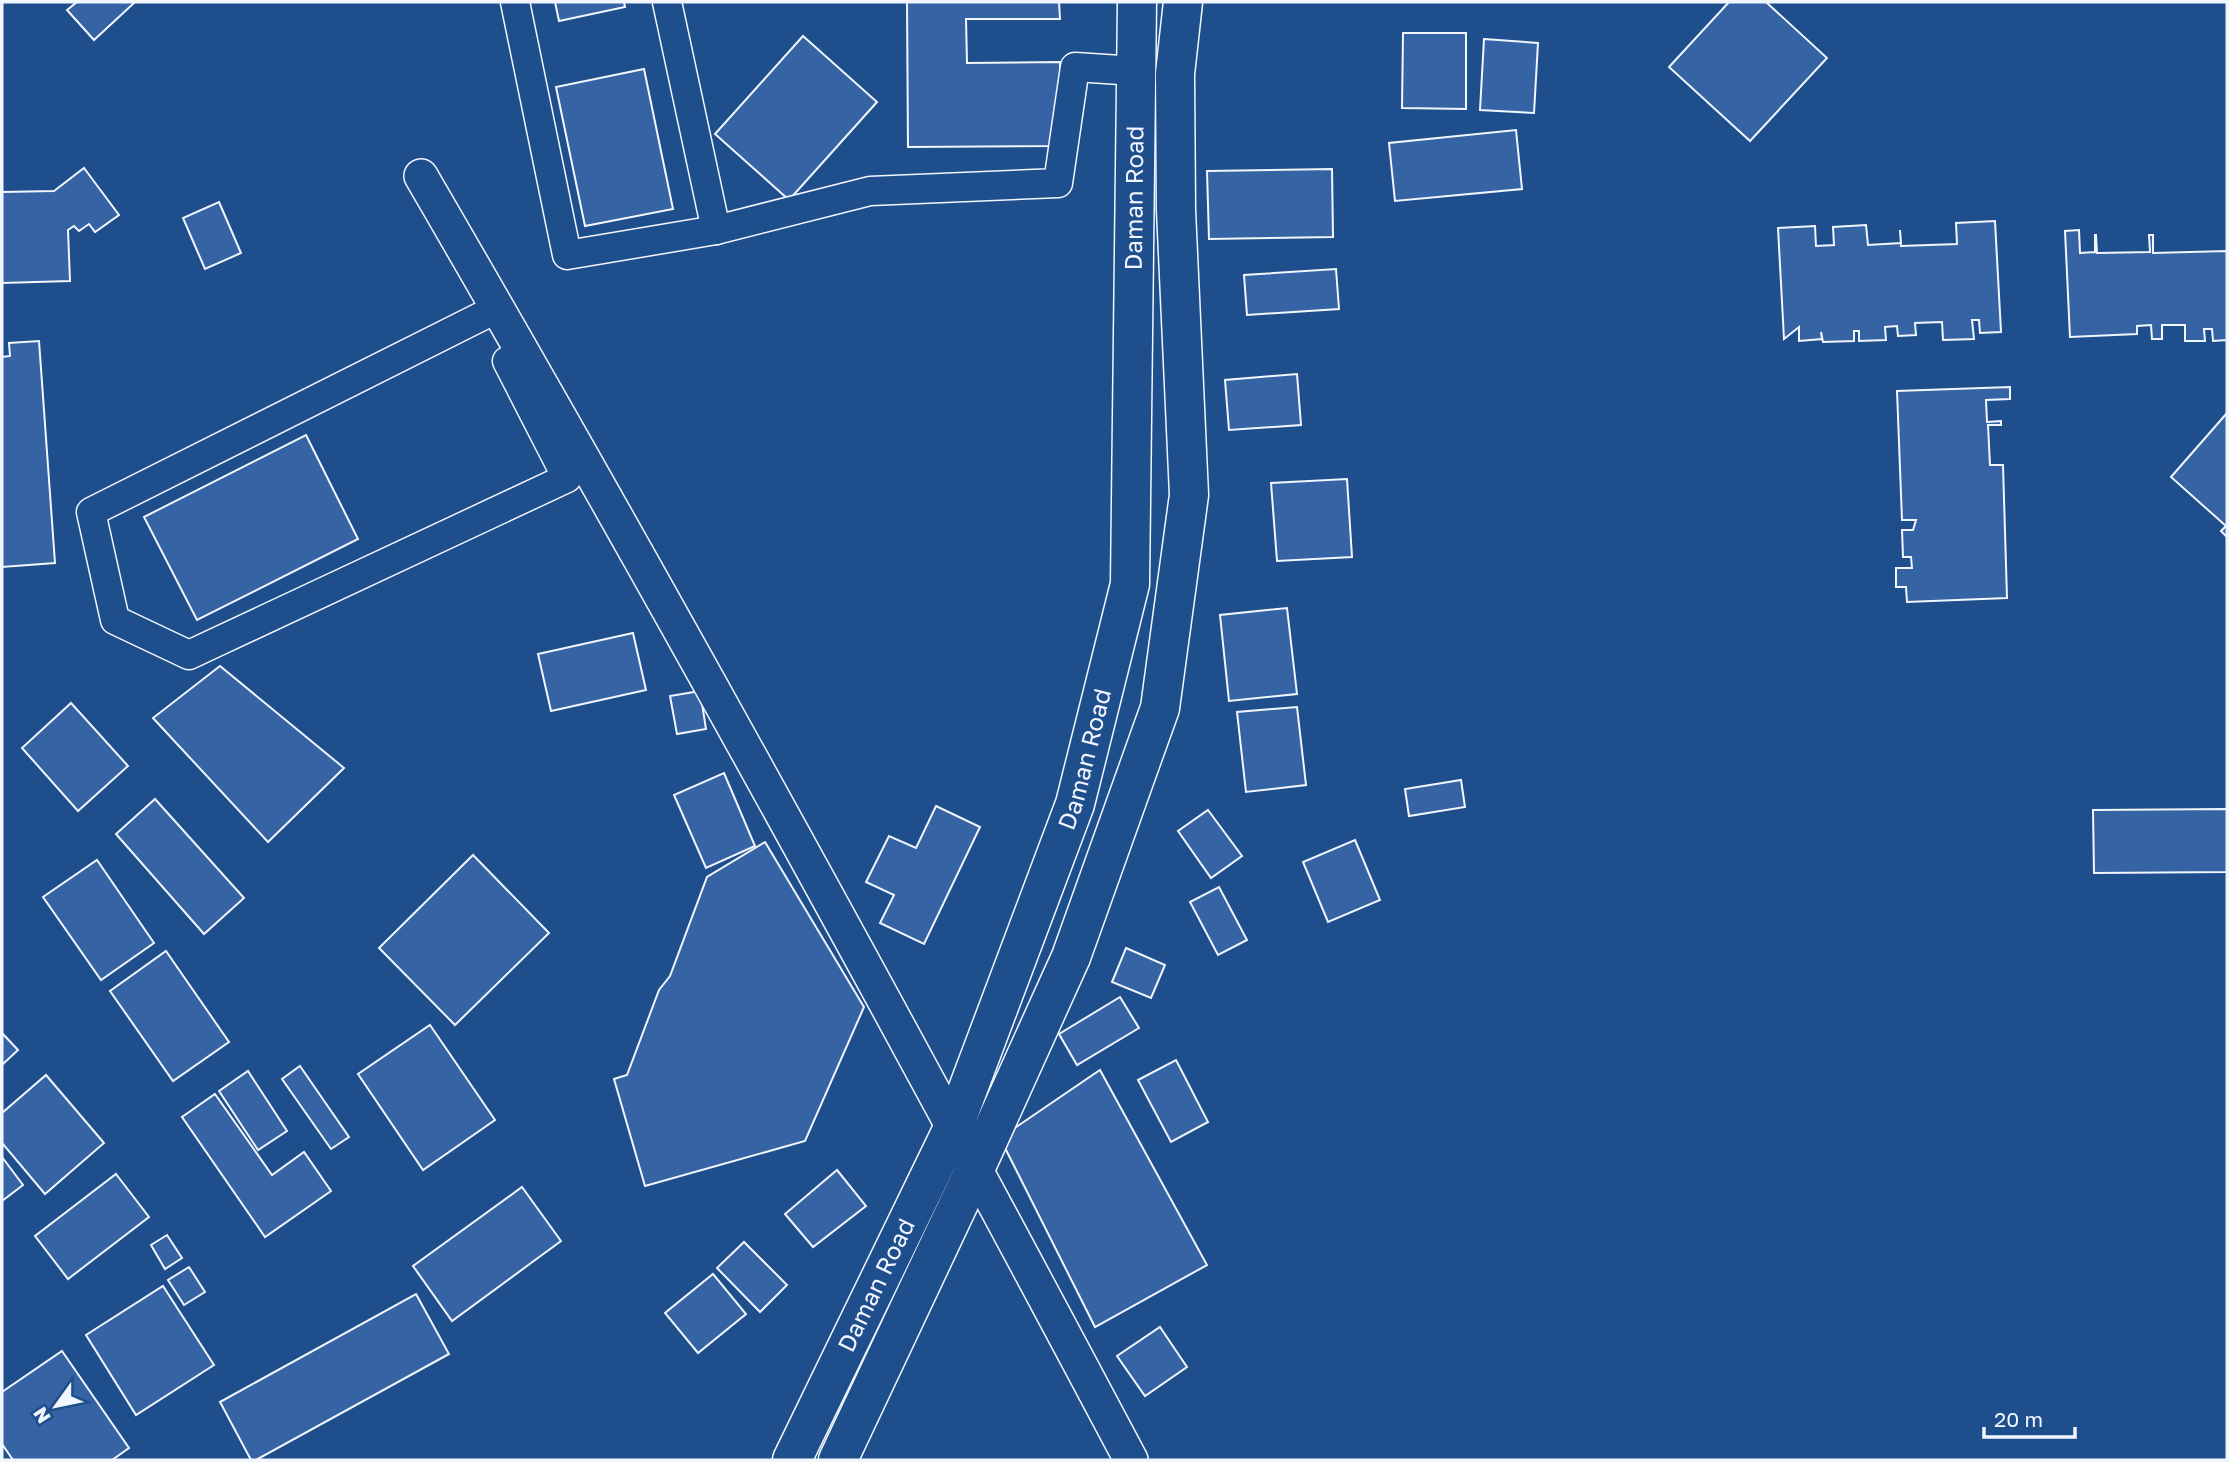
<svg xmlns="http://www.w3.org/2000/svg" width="2229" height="1462" font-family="'Golos Text',sans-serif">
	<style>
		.building { fill: #3563a3; stroke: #f2f6ff; stroke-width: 2 }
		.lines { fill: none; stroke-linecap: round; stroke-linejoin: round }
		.minor-casing { stroke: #f2f6ff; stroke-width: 31 }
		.tertiary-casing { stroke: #f2f6ff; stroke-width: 36 }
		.primary-casing { stroke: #f2f6ff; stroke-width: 41 }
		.minor { stroke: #1f4e8c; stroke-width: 28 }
		.tertiary { stroke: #1f4e8c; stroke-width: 33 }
		.primary { stroke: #1f4e8c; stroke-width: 38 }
		.labels { text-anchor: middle; stroke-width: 5; stroke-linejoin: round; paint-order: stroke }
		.street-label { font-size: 24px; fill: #f2f6ff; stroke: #1f4e8c }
	</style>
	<rect width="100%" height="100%" fill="#1f4e8c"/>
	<g class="building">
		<polygon points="77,2 133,2 134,3 94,40 67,10"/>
		<polygon points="555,2 624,2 625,7 559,21"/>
		<polygon points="907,2 1059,2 1060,19 966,19 967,63 1060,62 1061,146 908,147"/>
		<polygon points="1729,2 1766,2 1827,58 1750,141 1669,67"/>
		<polygon points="1403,33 1466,33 1466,109 1402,108"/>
		<polygon points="803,36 877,102 789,200 715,134"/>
		<polygon points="1484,39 1538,43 1534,113 1480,110"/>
		<polygon points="644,69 673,209 585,226 556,87"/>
		<polygon points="1516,130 1522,189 1395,201 1389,143"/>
		<polygon points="84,168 119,215 95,232 89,224 79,231 74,226 68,230 70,281 2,283 2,192 54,191"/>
		<polygon points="1332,169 1333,237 1209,239 1207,171"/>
		<polygon points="219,202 241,253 205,269 183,218"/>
		<polygon points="1995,221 2001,332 1980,333 1979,320 1972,320 1974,339 1943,340 1942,322 1915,323 1916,335 1898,336 1897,326 1885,327 1886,340 1859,341 1859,331 1854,331 1854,341 1823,342 1821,332 1822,339 1799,341 1799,327 1784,339 1778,228 1815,226 1816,246 1834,245 1833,227 1866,225 1868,245 1901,243 1900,230 1901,246 1957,244 1956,223"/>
		<polygon points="2079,230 2080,253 2095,252 2095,235 2096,235 2097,253 2150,252 2149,235 2153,235 2153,253 2227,251 2227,340 2213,341 2212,329 2204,329 2205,341 2185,341 2185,325 2162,325 2162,339 2152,339 2151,325 2137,326 2137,334 2070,337 2065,231"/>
		<polygon points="1336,269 1339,309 1247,315 1244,275"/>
		<polygon points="39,341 55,563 2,567 2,357 10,356 9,343"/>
		<polygon points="1297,374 1301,425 1229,430 1225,380"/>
		<polygon points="2010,387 2010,399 1986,400 1987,422 2001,421 2001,425 1988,425 1990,465 2003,465 2007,598 1907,602 1906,587 1896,587 1896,568 1912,568 1911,557 1903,557 1902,530 1913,530 1916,520 1902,520 1897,391"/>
		<polygon points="2227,413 2227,537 2221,531 2226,526 2171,477"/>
		<polygon points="306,435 358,539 197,620 144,517"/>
		<polygon points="1347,479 1352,557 1277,561 1271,483"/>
		<polygon points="1287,608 1297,694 1229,701 1220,615"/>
		<polygon points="633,633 646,690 551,711 538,654"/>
		<polygon points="220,666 344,768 268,842 153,718"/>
		<polygon points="700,691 706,729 677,734 670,696"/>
		<polygon points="71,703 128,766 78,811 22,748"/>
		<polygon points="1297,707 1306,785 1246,792 1237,712"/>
		<polygon points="724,773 755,846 706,868 674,795"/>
		<polygon points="1461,780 1465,807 1409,816 1405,789"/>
		<polygon points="155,799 244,898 204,934 116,834"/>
		<polygon points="936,806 980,827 924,944 880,923 894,895 866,882 889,836 916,848"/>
		<polygon points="2227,809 2227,872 2094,873 2093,810"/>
		<polygon points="1208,810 1242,856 1211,878 1178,831"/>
		<polygon points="1355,840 1380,900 1328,922 1303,862"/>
		<polygon points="765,842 864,1007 805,1141 645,1186 614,1079 627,1075 659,990 670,976 707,877"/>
		<polygon points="473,855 549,933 455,1025 379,948"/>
		<polygon points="97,860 154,943 101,980 43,897"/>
		<polygon points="1219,887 1247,940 1218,955 1190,902"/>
		<polygon points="1126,948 1165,965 1151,998 1112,982"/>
		<polygon points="166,951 229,1042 173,1081 110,991"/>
		<polygon points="1120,997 1139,1028 1077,1065 1059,1034"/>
		<polygon points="430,1025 495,1120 423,1170 358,1074"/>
		<polygon points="2,1033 18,1050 2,1065"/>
		<polygon points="1176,1060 1208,1122 1171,1142 1138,1080"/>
		<polygon points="300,1066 349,1137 331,1149 282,1079"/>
		<polygon points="1100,1070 1207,1265 1095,1327 1000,1138"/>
		<polygon points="248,1071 287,1131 258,1150 219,1091"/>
		<polygon points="46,1075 104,1143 45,1194 2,1143 2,1113"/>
		<polygon points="215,1094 272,1175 304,1152 331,1191 265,1237 182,1117"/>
		<polygon points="2,1157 23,1185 2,1201"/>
		<polygon points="837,1170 866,1206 813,1247 785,1214"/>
		<polygon points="116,1174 149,1217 68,1279 35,1236"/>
		<polygon points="522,1187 561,1241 452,1321 413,1266"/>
		<polygon points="167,1235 182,1258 165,1269 151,1245"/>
		<polygon points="744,1242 787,1285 760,1312 717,1268"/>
		<polygon points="189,1267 205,1292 184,1305 168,1280"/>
		<polygon points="713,1274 746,1314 698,1353 665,1313"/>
		<polygon points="163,1286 214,1365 136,1415 86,1335"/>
		<polygon points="416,1294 449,1354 256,1460 251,1460 220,1402"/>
		<polygon points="1160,1327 1187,1367 1145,1396 1117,1356"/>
		<polygon points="62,1351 129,1448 112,1460 13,1460 2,1444 2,1392"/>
	</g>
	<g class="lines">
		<g class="minor-casing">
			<g id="minor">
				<polyline points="515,2 567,255 716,230 870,191 1058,183 1075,67 1136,71"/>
				<polyline points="667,2 716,230"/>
				<polyline points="498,308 91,512 115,620 189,655 567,478 507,361 525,354"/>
			</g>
		</g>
		<g class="tertiary-casing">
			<path id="tertiary" d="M421 176C667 599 902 1028 1131 1460"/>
		</g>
		<g class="primary-casing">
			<g id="primary">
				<path id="s1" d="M792 1460 954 1126 1075 804 1130 584 1137 2"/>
				<polyline points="838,1460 976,1167 1071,957 1160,708 1189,495 1176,210 1175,74 1183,2"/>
			</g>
		</g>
		<use href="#minor" class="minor"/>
		<use href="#tertiary" class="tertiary"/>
		<use href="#primary" class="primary"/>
	</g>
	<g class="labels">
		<g class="street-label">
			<text dy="8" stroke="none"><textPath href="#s1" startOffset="1328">Daman Road</textPath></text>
			<text dy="8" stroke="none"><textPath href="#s1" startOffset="761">Daman Road</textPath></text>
			<text dy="8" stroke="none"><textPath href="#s1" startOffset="194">Daman Road</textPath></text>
		</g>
	</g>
	<rect width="2229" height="1462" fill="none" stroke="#f2f6ff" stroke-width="7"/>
	<g transform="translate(56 1406) rotate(237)" stroke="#1f4e8c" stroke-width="5" paint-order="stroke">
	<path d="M0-5L12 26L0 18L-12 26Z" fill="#f2f6ff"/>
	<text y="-10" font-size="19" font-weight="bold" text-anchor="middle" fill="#f2f6ff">N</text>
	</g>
	<path d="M1984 1427v10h91v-10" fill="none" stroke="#f2f6ff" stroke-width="3.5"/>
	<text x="1994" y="1427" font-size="21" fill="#f2f6ff" stroke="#1f4e8c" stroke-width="5" paint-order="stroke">20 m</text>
</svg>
